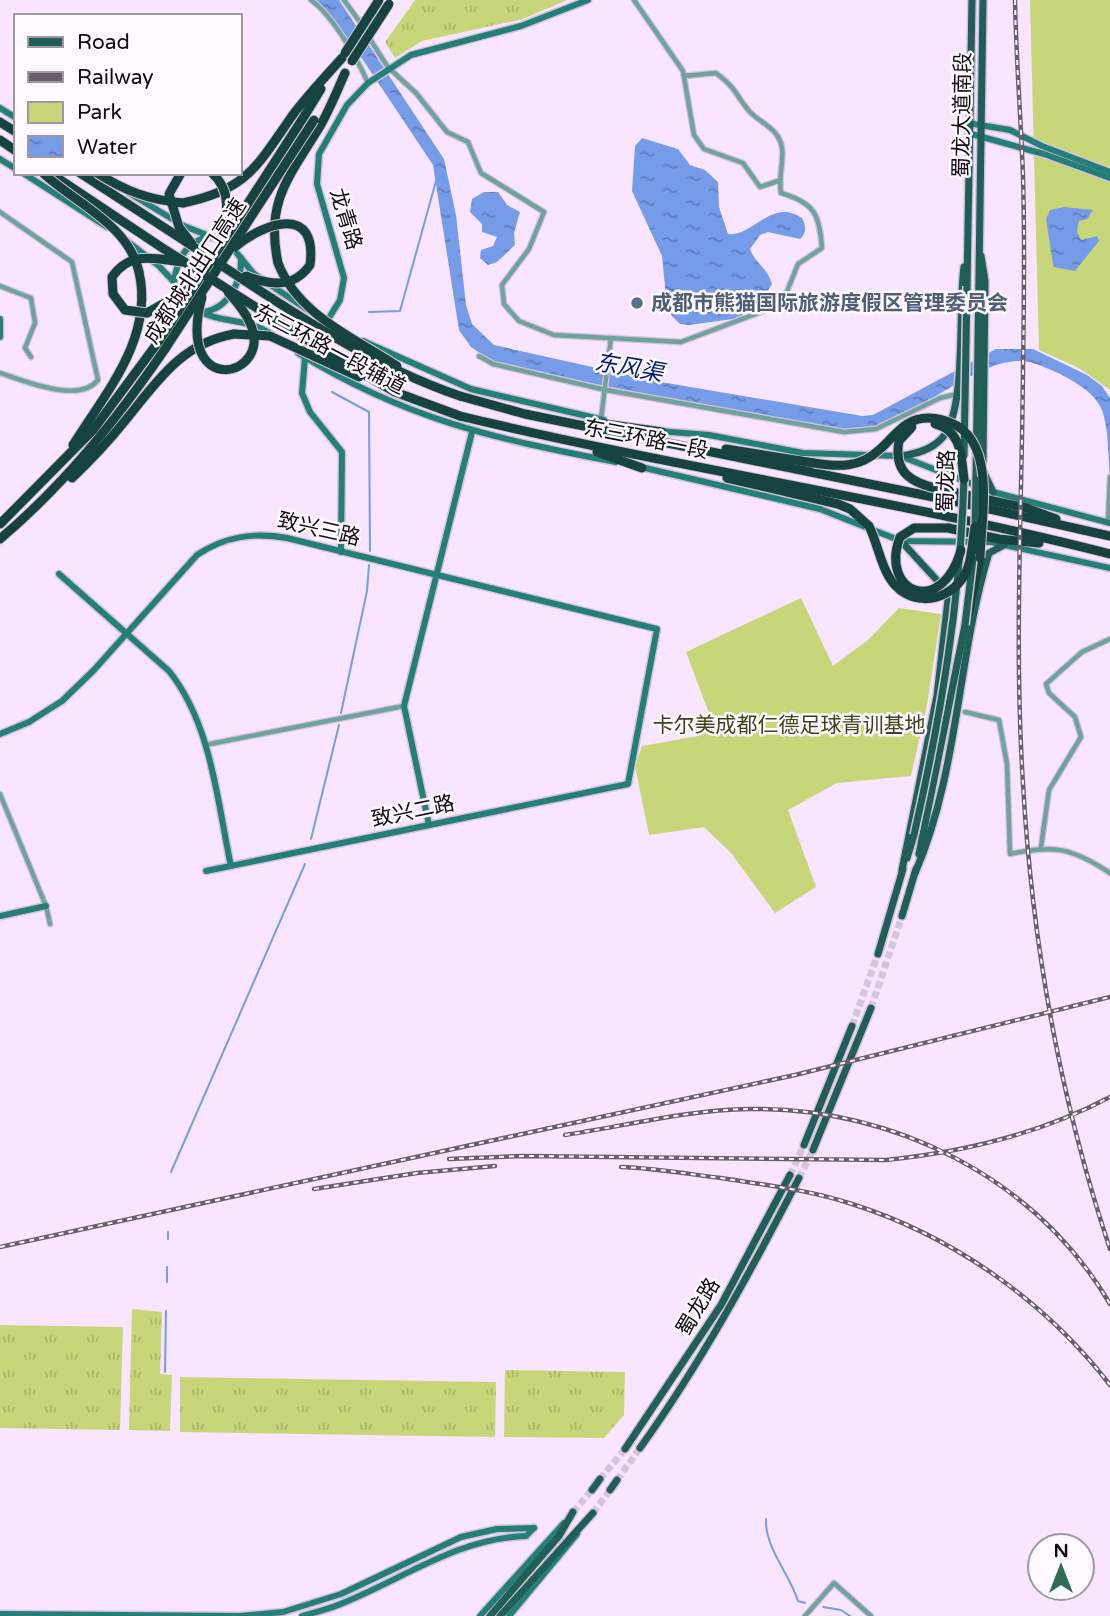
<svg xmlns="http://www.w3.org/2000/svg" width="1110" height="1616" font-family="'Varela Round','Noto Sans SC',sans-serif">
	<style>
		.grass { fill: url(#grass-tufts) }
		.park { fill: #c8d67a }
		.water { fill: url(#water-ripples) }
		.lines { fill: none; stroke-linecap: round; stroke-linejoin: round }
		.stream { stroke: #759be9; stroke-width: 2 }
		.primary-tunnel { stroke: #d6c4db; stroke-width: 7; stroke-dasharray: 7 3.5; stroke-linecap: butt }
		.street-casing { stroke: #d4c2d9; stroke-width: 7 }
		.secondary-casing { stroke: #d4c2d9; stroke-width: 9 }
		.primary-casing { stroke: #d4c2d9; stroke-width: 10 }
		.highway-casing { stroke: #d4c2d9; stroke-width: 11 }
		.street { stroke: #70a39d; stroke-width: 4.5 }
		.secondary { stroke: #237f77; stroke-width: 6 }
		.primary { stroke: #205e58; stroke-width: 7 }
		.highway { stroke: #16433f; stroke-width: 9 }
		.rail-casing { stroke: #6a5e6d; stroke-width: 4.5 }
		.rail { stroke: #fdf9fe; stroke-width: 2; stroke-dasharray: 5; stroke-linecap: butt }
		.primary-bridge-casing { stroke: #d4c2d9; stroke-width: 10; stroke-linecap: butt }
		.highway-bridge-casing { stroke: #d4c2d9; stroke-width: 11; stroke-linecap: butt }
		.primary-bridge { stroke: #205e58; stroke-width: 7 }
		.highway-bridge { stroke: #16433f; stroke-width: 9 }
		.service-dot { fill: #5c6f8a; stroke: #fdf9fe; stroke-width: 2.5 }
		.labels { text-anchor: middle; stroke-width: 5; stroke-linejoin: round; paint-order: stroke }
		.street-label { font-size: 21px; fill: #100911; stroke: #fdf9fe }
		.service-label { font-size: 21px; font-weight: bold; fill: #4e5e75; stroke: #fdf9fe; text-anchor: start }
		.park-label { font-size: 21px; fill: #3e431b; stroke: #fdf9fe }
		.water-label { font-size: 23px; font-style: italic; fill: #001973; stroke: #fdf9fe }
	</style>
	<defs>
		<pattern id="grass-tufts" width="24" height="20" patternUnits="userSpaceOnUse" patternTransform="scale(1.75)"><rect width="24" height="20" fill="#c8d67a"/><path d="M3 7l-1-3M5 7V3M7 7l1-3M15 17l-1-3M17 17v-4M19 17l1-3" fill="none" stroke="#abb668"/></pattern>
		<pattern id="water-ripples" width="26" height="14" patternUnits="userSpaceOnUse" patternTransform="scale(1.75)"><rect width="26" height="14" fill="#759be9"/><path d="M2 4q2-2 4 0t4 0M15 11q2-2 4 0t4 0" fill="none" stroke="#5f7dbb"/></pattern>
	</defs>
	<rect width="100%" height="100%" fill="#f9e5ff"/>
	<g class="grass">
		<polygon points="415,0 567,0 523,19 422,41 395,58 385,42"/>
		<polygon points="132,1309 162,1312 160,1374 172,1375 170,1431 129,1430"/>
		<polygon points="0,1325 123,1327 120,1430 0,1428"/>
		<polygon points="505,1370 625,1372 624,1415 604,1438 504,1437"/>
		<polygon points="180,1377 496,1382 495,1437 180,1432"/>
	</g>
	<g class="park">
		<polygon points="1030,0 1110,0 1110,390 1079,368 1039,350"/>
		<polygon points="801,598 833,666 869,639 899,608 941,614 927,705 911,776 837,783 788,810 816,887 775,913 731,853 704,827 649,835 635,766 642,746 698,736 713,724 686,652"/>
	</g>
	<g class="water">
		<path d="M316 0H339L444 159 456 215 466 305 472 324 494 345 655 381 862 416 873 415 996 349H1033L1087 375 1102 386 1110 398V478C1108 458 1109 430 1102 410 1093 387 1056 371 1033 363 985 348 914 423 863 429 829 433 792 421 759 415 670 399 581 382 493 362L471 347 459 330 433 165 363 60Z"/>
		<path d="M642 138 678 149 690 165 705 170 718 182 719 207 728 234C753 237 772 197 802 218 806 226 807 232 800 239L768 232 760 235 750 249C755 263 768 269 772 284L764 297 743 315 733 319 689 325 680 324 672 316 667 306 662 256 632 191 635 146Z"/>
		<polygon points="484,192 498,192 507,205 520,212 514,233 515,245 497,262 488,265 480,258 481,250 493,246 497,237 482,232 482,224 470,212 472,199"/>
		<polygon points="1064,207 1093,210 1087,219 1079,221 1077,232 1081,240 1097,236 1099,241 1075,271 1054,267 1053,264 1046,219 1050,210"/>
	</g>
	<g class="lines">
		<g class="stream">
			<polyline points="369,312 400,311 436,181"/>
			<polyline points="332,392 369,412 370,551"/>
			<polyline points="341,713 367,591 369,565"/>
			<polyline points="311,839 339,725"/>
			<polyline points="171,1172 305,864"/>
			<polyline points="168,1239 168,1232"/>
			<polyline points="167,1282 167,1267"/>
			<polyline points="165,1372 166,1311"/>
			<path d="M766 1519C765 1549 790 1574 798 1601L805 1603"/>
			<polyline points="823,1607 841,1610 850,1616"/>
		</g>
		<g class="primary-tunnel">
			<polyline points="871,1008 902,916"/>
			<polyline points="852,1026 878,954"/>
			<polyline points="790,1175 804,1145"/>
			<polyline points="799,1178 813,1150"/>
			<polyline points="600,1479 625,1449"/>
			<polyline points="617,1480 640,1448"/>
			<polyline points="573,1512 592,1490"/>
			<polyline points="593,1513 610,1490"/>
		</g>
		<g class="street-casing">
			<g id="street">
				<path d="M311 0C333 16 357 58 368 83"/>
				<polyline points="344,0 362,25"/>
				<polyline points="634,0 683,71 694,135 704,149 743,163 760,187 778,181"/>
				<polyline points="368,36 389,69"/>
				<path d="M390 69 416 93 447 132 468 142 481 173 544 212 529 249 502 285 504 304 519 321 554 335 681 342 782 304 798 264 822 248C819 214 815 203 781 193 778 177 784 163 782 148 779 128 761 124 749 111 735 94 737 89 716 73L684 76"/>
				<path d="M0 212 72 262 98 380C79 404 25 381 0 373"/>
				<polyline points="0,286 31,298 35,323 25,348 31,357"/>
				<polyline points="479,356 493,364 606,390 844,432 876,429 940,398 957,394"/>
				<polyline points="601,419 611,338"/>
				<polyline points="1108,522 1110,477"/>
				<path d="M965 712 999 720 1007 764 1010 854C1053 845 1071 847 1110 873"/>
				<polyline points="205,745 404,706"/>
				<polyline points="0,794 46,906 50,924"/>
				<polyline points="1041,847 1049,790 1081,737 1075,717 1049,693 1046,684 1082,652 1110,639"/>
				<polyline points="805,1616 834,1583 871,1616"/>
			</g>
		</g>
		<g class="secondary-casing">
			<g id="secondary">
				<polyline points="0,108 16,118"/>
				<polyline points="968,123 1010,130 1042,146 1110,172"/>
				<polyline points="968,133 1044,154 1110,178"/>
				<polyline points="0,159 16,169"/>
				<polyline points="23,173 107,227"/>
				<polyline points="129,193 184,226 222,241"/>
				<polyline points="127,241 159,266 174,282 179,299"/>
				<polyline points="231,246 254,274 308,310"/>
				<path d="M174 282C177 260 186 240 211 237"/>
				<path d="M197 310C221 324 248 317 272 335"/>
				<path d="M203 312C228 309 242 282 241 258"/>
				<polyline points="0,319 0,337"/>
				<polyline points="363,341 471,389 604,420"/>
				<path d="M298 353C405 419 495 439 616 462"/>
				<polyline points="659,431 709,435 803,453 900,456 993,492 1110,523"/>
				<polyline points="641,467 820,509 901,541 991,542 1110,568"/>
				<polyline points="341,552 342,452 310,412 302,393 305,357 340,300 344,278 317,184 319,154 347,105 368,83 411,55 521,26 588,0"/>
				<path d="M59 574 169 671C212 725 217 801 231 866"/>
				<path d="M0 734 29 722 62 701 93 671 197 555C225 536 254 532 287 538L657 629 628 784 206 871"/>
				<polyline points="429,825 404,706 472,432"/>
				<polyline points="0,916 46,906"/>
				<polyline points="0,1614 240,1616 283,1612 341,1594 461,1537 497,1529 534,1528"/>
				<path d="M302 1616C315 1612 330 1609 343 1603 405 1578 458 1538 526 1536L534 1528"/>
				<polyline points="480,1616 564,1523"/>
				<polyline points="509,1616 577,1534"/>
			</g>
		</g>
		<g class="primary-casing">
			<g id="primary">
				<polyline points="981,256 985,281 983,461"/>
				<polyline points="967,286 972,0"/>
				<path d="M900 456C916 454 932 450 943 437 967 408 958 308 964 267"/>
				<polyline points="984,473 993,492"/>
				<polyline points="976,480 983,0"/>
				<polyline points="901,541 945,589 948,600 937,696 902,870"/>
				<polyline points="919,854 965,625"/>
				<polyline points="907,858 914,835"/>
				<path d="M915 873C959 772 957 657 989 553L1004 545"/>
				<polyline points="902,916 916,869"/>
				<polyline points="878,954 903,869"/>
				<polyline points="804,1145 852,1026"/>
				<polyline points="813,1150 871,1008"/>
				<path d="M640 1448C701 1363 751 1271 799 1178"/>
				<polyline points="625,1449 721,1305 790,1175"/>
				<polyline points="592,1490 600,1479"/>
				<polyline points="610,1490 617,1480"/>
				<polyline points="490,1616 559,1536 573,1512"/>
				<polyline points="500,1616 593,1513"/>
			</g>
		</g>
		<g class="highway-casing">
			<g id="highway">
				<polyline points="305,115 321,89"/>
				<polyline points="0,122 16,132"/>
				<polyline points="0,140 16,151"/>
				<polyline points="50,173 161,247"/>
				<polyline points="80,173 171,232"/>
				<path d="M183 203C247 190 257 166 292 116 307 96 325 77 342 58"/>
				<path d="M278 263C265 202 289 177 319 128 329 111 337 91 345 73"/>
				<polyline points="460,396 525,414 958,502 1110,536"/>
				<path d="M460 416C675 468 895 499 1110 554"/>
				<polyline points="598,423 662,432"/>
				<path d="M73 445C106 392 154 338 139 272"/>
				<polyline points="726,449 814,463"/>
				<polyline points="597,452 642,468"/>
				<path d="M72 478C91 460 108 442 124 422 156 383 181 343 234 334"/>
				<polyline points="727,478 838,504 850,509 869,526"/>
				<polyline points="939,489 1026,508 1056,519"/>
				<polyline points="0,524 93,430 159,341"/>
				<polyline points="948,528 999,539 1039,543"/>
				<path d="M0 539C65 484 117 419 165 349"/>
				<polyline points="968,613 980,558"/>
			</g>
		</g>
		<use href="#street" class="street"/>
		<use href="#secondary" class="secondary"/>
		<use href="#primary" class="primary"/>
		<use href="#highway" class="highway"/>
		<g class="rail-casing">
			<g id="rail">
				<path d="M1015 0C1016 59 1021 118 1023 177 1025 240 1024 304 1023 367 1022 506 1014 645 1023 784 1032 942 1060 1099 1110 1249"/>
				<path d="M565 1135C625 1126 687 1110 749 1109 893 1107 1035 1177 1110 1304"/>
				<path d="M449 1159 523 1156 886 1160C965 1152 1040 1134 1110 1097"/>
				<path d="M621 1167C654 1168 688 1174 721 1178 765 1185 810 1190 852 1204 953 1236 1045 1301 1110 1385"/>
				<polyline points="314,1189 417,1173 495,1166"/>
				<polyline points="0,1247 795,1075 1110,997"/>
			</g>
		</g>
		<use href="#rail" class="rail"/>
		<g class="primary-bridge-casing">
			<g id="primary-bridge">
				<polyline points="964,456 967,286"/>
				<polyline points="975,530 976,480"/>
				<polyline points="965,625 973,559"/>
				<path d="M914 835C941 716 961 598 964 475"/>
			</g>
		</g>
		<g class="highway-bridge-casing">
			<g id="highway-bridge">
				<polyline points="345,53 379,0"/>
				<polyline points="352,61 389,4"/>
				<path d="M43 173C75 203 129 225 139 272"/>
				<path d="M97 173C125 191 149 200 183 203"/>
				<polyline points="181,173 169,194 179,227 192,244"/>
				<path d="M212 173C233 192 227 215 221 239"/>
				<path d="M171 232C263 292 355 360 460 396"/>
				<polyline points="161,247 334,357 395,392 460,416"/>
				<path d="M235 247C265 222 318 204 310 265 293 289 270 285 246 276"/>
				<path d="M182 262C154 258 130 251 112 277L113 294 125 310 147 313 191 288"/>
				<path d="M278 263C298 315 353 337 397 366"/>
				<path d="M202 297C174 401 275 378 250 323 245 311 236 301 228 292"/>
				<polyline points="234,334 270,336 359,377"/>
				<polyline points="159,341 305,115"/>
				<polyline points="165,349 314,120"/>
				<path d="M935 424C962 431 961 456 964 479"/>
				<path d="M912 427 899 441C893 473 912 483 939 489"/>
				<path d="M814 463C838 467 860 468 879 450 889 442 896 431 907 424 918 417 931 417 943 420 999 434 981 515 980 558"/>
				<path d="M869 526C877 542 880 562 889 577 906 606 943 605 962 579 972 566 972 543 975 527"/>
				<path d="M948 528H914L900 537C879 592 941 619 961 550"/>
			</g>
		</g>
		<use href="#primary-bridge" class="primary-bridge"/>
		<use href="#highway-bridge" class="highway-bridge"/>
	</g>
	<circle class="service-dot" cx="637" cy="303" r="7"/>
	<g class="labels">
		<g class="street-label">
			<text transform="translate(962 115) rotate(-89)" y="7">蜀龙大道南段</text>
			<text transform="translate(346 219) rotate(73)" y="7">龙青路</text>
			<text transform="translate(195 271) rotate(-57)" y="7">成都城北出口高速</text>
			<text transform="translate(330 349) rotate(28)" y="7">东三环路一段辅道</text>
			<text transform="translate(646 439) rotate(11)" y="7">东三环路一段</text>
			<text transform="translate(946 481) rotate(-88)" y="7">蜀龙路</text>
			<text transform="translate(319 529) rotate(13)" y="7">致兴三路</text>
			<text transform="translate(413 811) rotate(-12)" y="7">致兴二路</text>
			<text transform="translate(698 1307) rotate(-59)" y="7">蜀龙路</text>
		</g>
		<g class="service-label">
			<text x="651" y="310">成都市熊猫国际旅游度假区管理委员会</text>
		</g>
		<g class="park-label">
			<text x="789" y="732">卡尔美成都仁德足球青训基地</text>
		</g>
		<g class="water-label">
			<text transform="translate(629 367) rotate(10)" y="8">东风渠</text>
		</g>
	</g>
	<rect x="14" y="14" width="228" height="161" fill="#fdf9fe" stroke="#9e999f" stroke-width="2"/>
	<rect x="28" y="37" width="35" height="10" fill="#205e58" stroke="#9e999f" stroke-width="2"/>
	<text x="77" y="49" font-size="21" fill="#100911">Road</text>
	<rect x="28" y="72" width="35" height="10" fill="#6a5e6d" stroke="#9e999f" stroke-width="2"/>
	<text x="77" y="84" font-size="21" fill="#100911">Railway</text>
	<rect x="28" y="102" width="35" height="21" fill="#c8d67a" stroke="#9e999f" stroke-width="2"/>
	<text x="77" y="119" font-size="21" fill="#100911">Park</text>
	<rect x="28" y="136" width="35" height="21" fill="url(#water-ripples)" stroke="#9e999f" stroke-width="2"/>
	<text x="77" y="154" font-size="21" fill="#100911">Water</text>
	<g transform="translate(1061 1567)"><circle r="33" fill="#fdf9fe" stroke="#9e999f" stroke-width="2"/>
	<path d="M0-5L12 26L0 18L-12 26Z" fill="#336c54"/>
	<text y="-10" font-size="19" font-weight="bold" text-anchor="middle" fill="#100911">N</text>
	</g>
</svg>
